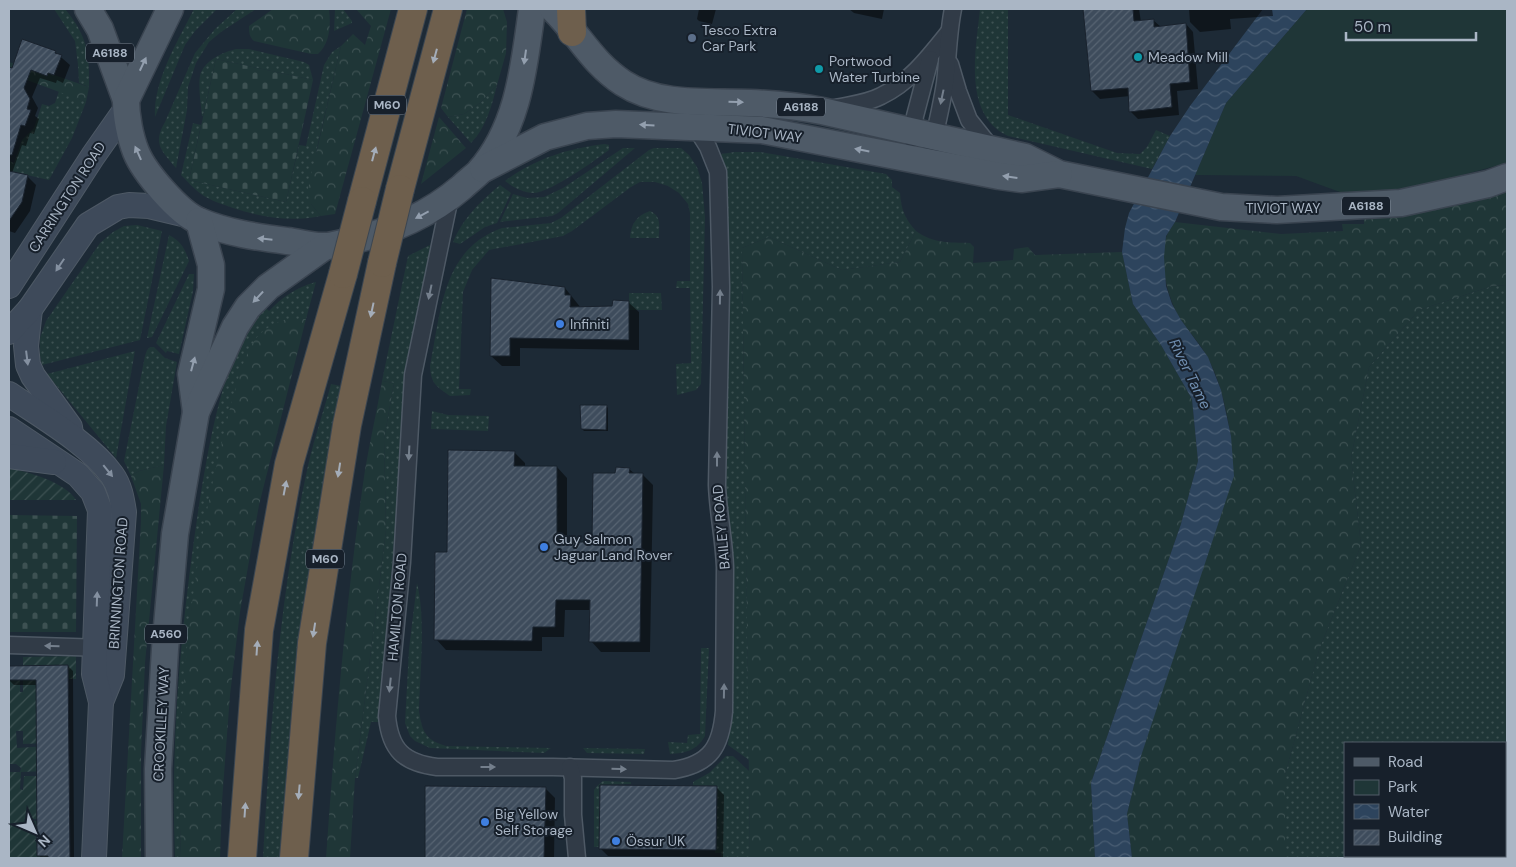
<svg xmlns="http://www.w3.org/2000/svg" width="1516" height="867" font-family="'DM Sans',sans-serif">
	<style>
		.grass { fill: url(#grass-dots); fill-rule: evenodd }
		.forest { fill: url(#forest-crowns) }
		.cemetery { fill: url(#cemetery-stones) }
		.park { fill: #1f3637 }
		.garden { fill: url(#garden-furrows) }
		.water { fill: url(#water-waves) }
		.shadow { fill: #0007 }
		.building { fill: url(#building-hatch); stroke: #19222d }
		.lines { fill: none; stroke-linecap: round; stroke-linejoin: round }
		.street-casing { stroke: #4e5965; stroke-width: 19 }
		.secondary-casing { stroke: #4e5965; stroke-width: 26 }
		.primary-casing { stroke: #3a4450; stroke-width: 29 }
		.highway-casing { stroke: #3c4651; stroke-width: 30 }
		.street { stroke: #313b47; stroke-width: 16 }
		.secondary { stroke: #3e4a5a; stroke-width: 24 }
		.primary { stroke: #4e5a67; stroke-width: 26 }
		.highway { stroke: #6e5f4d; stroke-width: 28 }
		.highway-bridge-casing { stroke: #3c4651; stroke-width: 30; stroke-linecap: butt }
		.highway-bridge { stroke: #6e5f4d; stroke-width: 28 }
		.oneway { fill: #a4adb9 }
		.oneway2 { fill: #939fae }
		.oneway3 { fill: #747f8c }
		.oneway4 { fill: #8490a0 }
		.service-dot { fill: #5c6f8a; stroke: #17202b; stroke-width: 2 }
		.culture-dot { fill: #0f9aa8; stroke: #17202b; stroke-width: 2 }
		.shop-dot { fill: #3f7fe0; stroke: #17202b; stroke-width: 2 }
		.labels { text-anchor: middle; stroke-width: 4; stroke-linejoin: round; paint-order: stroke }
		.shield { fill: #17202b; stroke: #7e8997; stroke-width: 1 }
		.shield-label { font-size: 12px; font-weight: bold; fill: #aab6c5 }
		.poi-label { font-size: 14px; fill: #aab6c5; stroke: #17202b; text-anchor: start }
		.street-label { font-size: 14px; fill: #aab6c5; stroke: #17202b }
		.water-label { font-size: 15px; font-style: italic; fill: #708eb0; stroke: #17202b }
	</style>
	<defs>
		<pattern id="grass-dots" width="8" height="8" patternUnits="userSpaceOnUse" patternTransform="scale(1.25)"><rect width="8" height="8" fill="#1f3637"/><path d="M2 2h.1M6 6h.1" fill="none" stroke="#3d5152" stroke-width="1.8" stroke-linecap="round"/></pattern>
		<pattern id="forest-crowns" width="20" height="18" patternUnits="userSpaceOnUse" patternTransform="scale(1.25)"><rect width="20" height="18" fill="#1f3637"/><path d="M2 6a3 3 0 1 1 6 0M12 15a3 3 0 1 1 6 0" fill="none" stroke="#3d5152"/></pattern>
		<pattern id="cemetery-stones" width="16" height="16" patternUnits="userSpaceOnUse" patternTransform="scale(1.25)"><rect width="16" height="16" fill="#1f3637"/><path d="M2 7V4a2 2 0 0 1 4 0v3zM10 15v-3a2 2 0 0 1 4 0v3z" fill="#3d5152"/></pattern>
		<pattern id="garden-furrows" width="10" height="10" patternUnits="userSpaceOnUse" patternTransform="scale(1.25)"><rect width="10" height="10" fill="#1f3637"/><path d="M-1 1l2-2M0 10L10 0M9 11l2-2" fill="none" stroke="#3d5152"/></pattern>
		<pattern id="water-waves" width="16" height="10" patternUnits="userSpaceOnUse" patternTransform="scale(1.25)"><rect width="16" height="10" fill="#2d445d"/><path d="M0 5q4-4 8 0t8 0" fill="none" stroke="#495d73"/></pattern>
		<pattern id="building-hatch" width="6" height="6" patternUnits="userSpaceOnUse" patternTransform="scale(1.25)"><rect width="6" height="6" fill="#3e4c5c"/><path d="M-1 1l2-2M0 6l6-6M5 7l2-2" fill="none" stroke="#576472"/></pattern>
	</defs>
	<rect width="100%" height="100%" fill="#1d2a36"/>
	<g class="grass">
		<path d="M54 9H65C87 35 90 54 89 87L79 83 78 65 75 41Z"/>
		<path d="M194 9H217L195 31 185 45 155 117C153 81 178 41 194 9Z"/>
		<path d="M237 9H256L221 32 209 42 196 63 188 87 187 110 176 168C162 151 152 144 165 122L195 53 215 29Z"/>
		<polygon points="335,9 343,9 352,21 352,23 334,31"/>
		<path d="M980 9H1008V115L1117 153 1140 154 1147 147 1156 130 1170 136 1152 169 1008 136C962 115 976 49 980 9Z"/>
		<path d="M341 46 317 148 311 204 321 216C291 222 263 218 233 208 222 204 211 201 201 194 194 189 187 181 181 175L193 123 201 125 189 180 286 202 299 145 306 146 324 65 332 52Z"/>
		<path d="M236 49H249L304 62 309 65 313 80 216 59 203 116H202C201 105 198 86 200 76 203 61 223 52 236 49Z"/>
		<path d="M497 85C492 105 486 128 471 143L448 117 464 114 480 103Z"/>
		<polygon points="59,91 86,102 72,138 49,180 9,171 9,161 14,163 22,140 34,128 42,104 49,106 55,103"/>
		<path d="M605 144 609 145V150C594 161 551 192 534 193 523 193 513 187 505 181 534 159 569 148 605 144Z"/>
		<polygon points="623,148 635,148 558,213 552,216 500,222 513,194 527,198 544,197 563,188"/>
		<path d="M654 148H681L689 155 697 167 702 183 705 217 701 384 696 390 677 395 676 364 691 363 690 288H676L677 281H690V213L688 204 679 193 668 186 655 182H640L631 187 572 231 563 236 489 250 472 270 463 292 459 389H471L470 395 450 396C436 386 431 384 430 366 441 312 442 249 502 228L551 223 561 218 649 150Z"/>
		<path d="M735 152H760L886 174 892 180V187L900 193C901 209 905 219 916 231L900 262 842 270 769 237 742 248 749 760 728 745 731 706 733 547 725 505 727 179 721 154Z"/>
		<path d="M500 185 511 193 497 223 485 227 460 244 453 242C464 217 479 203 500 185Z"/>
		<path d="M650 211C662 216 659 227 659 238H630C631 224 636 216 650 211Z"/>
		<polygon points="137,225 162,231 140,340 42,365 40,356 40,338 46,321 100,243 113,232 124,226"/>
		<path d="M169 235C181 241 185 249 189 261L152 337 147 338Z"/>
		<polygon points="430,245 434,246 403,423 380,722 371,722 358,778 355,778 386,530 384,439 394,383 382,381 408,256"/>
		<polygon points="189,274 194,274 193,291 179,354 167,351 166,353 156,343"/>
		<path d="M316 282 306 319H287L214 478 192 607 182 715 180 833 181 858H175C170 742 181 627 198 512 206 461 217 394 238 347 244 333 255 319 264 306L269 311C282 297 297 287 316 282Z"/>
		<path d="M1507 285V858H1285V775L1319 650 1361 545 1351 458 1369 367 1419 310 1492 286ZM1345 743H1505V856H1345Z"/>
		<polygon points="629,293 661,293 662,310 629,310"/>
		<polygon points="150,347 154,347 165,358 177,362 166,426 164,465 139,471 131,476 124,461 145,356 147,350"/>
		<polygon points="135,351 116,458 47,374"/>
		<path d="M331 384 341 386 329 451 284 858H263C270 730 279 601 306 475 312 444 323 414 331 384Z"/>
		<polygon points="432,411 448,415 489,416 488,431 431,429"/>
		<path d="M417 583C426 619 420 672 419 711 422 731 425 740 446 746L551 748 544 753 430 748 415 741 410 736 405 723 409 649Z"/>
		<path d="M701 648H709L705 736C697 750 687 753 670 754L668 742 687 743 688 735 700 734Z"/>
		<polygon points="583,748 645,749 644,754 587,753"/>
		<polygon points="726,756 733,756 749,771 750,858 721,858 721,853 715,853 717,786 693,786 693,782 709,773"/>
		<polygon points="603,781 631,782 631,784 599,785 599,847 594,847 594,790 597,786"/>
	</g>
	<g class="forest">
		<path d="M273 9H329C331 25 330 43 318 54H311L254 41C249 37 249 32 249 26Z"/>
		<polygon points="356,9 391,9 335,214 321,216 311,204 307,193 341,46 353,34 365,45 371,26"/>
		<polygon points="467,9 503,9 507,22 506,53 497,85 480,103 464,114 448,117 441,108"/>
		<polygon points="9,62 47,75 48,73 89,87 86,102 11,74 13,68 9,67"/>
		<polygon points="439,117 466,148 421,184"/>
		<path d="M1507 190V285L1492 286 1419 310 1369 367 1351 458 1361 545 1319 650 1285 775V858H1132L1127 814 1141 756 1231 436C1226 409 1221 382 1208 358 1201 344 1190 333 1181 320 1168 300 1157 258 1167 235 1169 230 1173 226 1175 222L1281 234 1343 231 1342 224H1364V217Z"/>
		<path d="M916 231C934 244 949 242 970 243L974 247 973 263 1013 260 1014 249 1028 247 1035 255 1122 252 1133 304 1161 345 1192 399 1198 461 1181 524 1091 783 1095 858H750L742 248 769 237 842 270 900 262Z"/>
		<path d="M287 319H306L259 505 240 612 230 695 222 802 220 858H181C175 720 189 577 222 442 229 414 236 378 248 352 256 334 268 325 287 319Z"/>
		<path d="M382 381 394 383 384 439 386 530 355 778 350 858H326C335 729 346 599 365 470 370 440 377 411 382 381Z"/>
		<polygon points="164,465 145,663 141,753 141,858 122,858 141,521 141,504 131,476 139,471"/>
	</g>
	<g class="cemetery">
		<polygon points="216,59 313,80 286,202 189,180"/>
		<polygon points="9,515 77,516 76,632 9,632"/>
	</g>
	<polygon class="park" points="1307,9 1507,9 1507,163 1421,186 1348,195 1296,176 1195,175 1226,103"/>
	<g class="garden">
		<path d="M9 468C28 472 65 482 76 500H9Z"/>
		<polygon points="76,656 76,679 69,679 68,665 46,666 36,673 36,687 47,743 23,744 23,731 16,731 17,748 47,746 36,752 37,766 48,771 21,772 20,789 23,790 24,776 46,776 37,781 37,819 24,819 25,821 37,821 48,858 9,858 9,772 20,772 21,768 16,764 9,764 9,680 20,680 20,692 23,692 23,657"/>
	</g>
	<polygon class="water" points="1263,9 1307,9 1226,103 1175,222 1166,236 1164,257 1166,286 1172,304 1181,320 1208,357 1221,390 1231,436 1234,476 1141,756 1127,814 1132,858 1095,858 1091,783 1181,524 1198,461 1192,399 1161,345 1133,304 1122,252 1125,228 1129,213 1170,136 1190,106"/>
	<g class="shadow">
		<polygon points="699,9 716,9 712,24 699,21 697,19"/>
		<polygon points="849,9 884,9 882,19 854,13"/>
		<polygon points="1084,9 1139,9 1141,22 1153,20 1161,27 1186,24 1193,32 1198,89 1177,91 1179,115 1138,119 1130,111 1130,96 1100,99 1092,91"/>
		<polygon points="1189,9 1272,9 1273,16 1230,19 1231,29 1200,32 1190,22"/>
		<polygon points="55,52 70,65 63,83 57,80 56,83 40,78 32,97 38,108 35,116 39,119 34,134 30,133 26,146 22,145 12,173 28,177 36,185 30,211 15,233 9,231 9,68 13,69"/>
		<polygon points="492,279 565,288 581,308 614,308 628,302 639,312 639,350 520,348 520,366 502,366 491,356"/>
		<polygon points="606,406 608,408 608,431 584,431 582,429"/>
		<polygon points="514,452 525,463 525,467 557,467 567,478 567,543 593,544 617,474 629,469 635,474 643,475 653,485 650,652 601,652 591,641 591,610 565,610 564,637 542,637 542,651 446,650 436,639 448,553"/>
		<polygon points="68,666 73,671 74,858 41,858 39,855 37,685 14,685 9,680 9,667"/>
		<polygon points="426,787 545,788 555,798 554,858 426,858"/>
		<polygon points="716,787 724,795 723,857 608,856 600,848"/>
	</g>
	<g class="building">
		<polygon points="1083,9 1133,9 1134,21 1154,19 1154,27 1186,23 1190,82 1170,84 1172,107 1129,112 1128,88 1091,91"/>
		<polygon points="22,39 56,51 55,53 62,55 54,75 48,73 47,76 31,70 24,88 30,99 27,109 31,110 25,126 21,125 12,155 9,155 9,67 12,68"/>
		<polygon points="9,171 28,175 22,202 9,221"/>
		<polygon points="491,278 565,287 565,295 571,295 570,307 612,306 613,300 629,301 629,340 510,338 510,356 490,356"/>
		<polygon points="580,405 607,405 606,430 581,429"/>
		<polygon points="448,450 515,451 514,466 557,466 557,542 592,542 593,473 615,473 616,467 630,468 629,473 643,473 640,642 589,642 590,600 556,600 555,627 533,627 532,641 434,640 435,552 447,552"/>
		<polygon points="68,665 70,858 48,858 48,856 37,856 36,680 9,680 9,666"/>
		<polygon points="600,785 717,786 716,850 599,849"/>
		<polygon points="425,786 546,787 544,858 425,858"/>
	</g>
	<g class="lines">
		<g class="street-casing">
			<g id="street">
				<polyline points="950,64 958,91 969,120 992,149"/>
				<path d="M831 109C847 105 866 104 881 96 910 82 929 57 949 32"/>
				<polyline points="912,139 915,116 930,59"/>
				<path d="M928 163C934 137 941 110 945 83 948 58 948 33 953 9"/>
				<path d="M450 197 413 375 402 562 387 716C390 750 404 763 437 767H553L674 770C711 764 721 746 724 711L725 567C724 539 718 513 717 485L721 287 718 172 708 147 696 128"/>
				<polyline points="9,645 104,648"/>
				<polyline points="570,767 573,778 573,815 577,858"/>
			</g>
		</g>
		<g class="secondary-casing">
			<g id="secondary">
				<polyline points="9,286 93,156 126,109"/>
				<polyline points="30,309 26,346 28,365 33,376 70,427 71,434"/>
				<polyline points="9,332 30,309 88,225 118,207 129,205 149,206 187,215"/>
				<path d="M9 394C41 416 90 444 112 475 120 486 122 499 124 512L112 675 101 702"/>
				<polyline points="9,429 78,475 93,492 100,510 94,674 101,702 94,858"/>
				<polyline points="9,456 54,462"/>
			</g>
		</g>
		<g class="primary-casing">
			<g id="primary">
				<polyline points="88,9 100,29 126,100"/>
				<path d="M170 9 126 100C126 116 130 137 136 152 144 172 179 213 199 221 227 233 257 237 287 241 299 242 313 247 325 246 332 246 340 243 347 242 390 232 428 216 462 187 467 182 474 177 479 172 519 127 524 66 532 9"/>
				<path d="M553 9C579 34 591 62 623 83 660 107 709 101 750 103 774 104 798 106 822 111L1025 157 1059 174 1221 207 1277 210 1401 203 1488 184 1507 177"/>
				<polyline points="483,169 545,137 587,126 616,124 762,130 999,176 1021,179 1059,174"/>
				<polyline points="196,412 191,374 211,289 211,265 199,221"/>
				<polyline points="159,858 158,769 165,649 175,534 196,412 235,327 248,307 268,287 324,247"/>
			</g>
		</g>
		<g class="highway-casing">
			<g id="highway">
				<polyline points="571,9 572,32"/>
				<polyline points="400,189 448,9"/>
				<polyline points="362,201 413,9"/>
				<polyline points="242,858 259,630 289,464 343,274"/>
				<polyline points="294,858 312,643 347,425 382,263"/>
			</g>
		</g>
		<use href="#street" class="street"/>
		<use href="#secondary" class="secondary"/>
		<use href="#primary" class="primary"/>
		<use href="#highway" class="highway"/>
		<g class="highway-bridge-casing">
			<g id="highway-bridge">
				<polyline points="382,263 400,189"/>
				<polyline points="343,274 362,201"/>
			</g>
		</g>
		<use href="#highway-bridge" class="highway-bridge"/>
	</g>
	<defs><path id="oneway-solid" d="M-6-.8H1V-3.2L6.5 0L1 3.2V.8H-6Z" transform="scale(1.25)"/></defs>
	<g class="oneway">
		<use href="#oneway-solid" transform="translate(435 56) rotate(105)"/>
		<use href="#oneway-solid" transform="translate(374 154) rotate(-75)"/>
		<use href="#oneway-solid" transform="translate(372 310) rotate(102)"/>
		<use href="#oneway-solid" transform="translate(339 470) rotate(99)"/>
		<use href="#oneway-solid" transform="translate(285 488) rotate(-79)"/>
		<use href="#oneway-solid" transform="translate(314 630) rotate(99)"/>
		<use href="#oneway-solid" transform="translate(257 648) rotate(-86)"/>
		<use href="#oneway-solid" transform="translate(299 792) rotate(95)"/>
		<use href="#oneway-solid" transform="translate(245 810) rotate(-86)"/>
	</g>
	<g class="oneway2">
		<use href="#oneway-solid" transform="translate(525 57) rotate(98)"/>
		<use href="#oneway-solid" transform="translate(143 64) rotate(-65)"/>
		<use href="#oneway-solid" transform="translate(736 102) rotate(2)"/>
		<use href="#oneway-solid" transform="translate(647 125) rotate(-177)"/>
		<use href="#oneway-solid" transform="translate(862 150) rotate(-169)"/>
		<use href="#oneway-solid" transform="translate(138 153) rotate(-114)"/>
		<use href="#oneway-solid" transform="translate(1010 177) rotate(-172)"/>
		<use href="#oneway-solid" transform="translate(422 215) rotate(152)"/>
		<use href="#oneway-solid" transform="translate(265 239) rotate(-174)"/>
		<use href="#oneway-solid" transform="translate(258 297) rotate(133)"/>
		<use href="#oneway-solid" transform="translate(193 364) rotate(-75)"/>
	</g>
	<g class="oneway3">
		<use href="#oneway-solid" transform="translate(942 97) rotate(102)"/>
		<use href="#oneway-solid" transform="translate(430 292) rotate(102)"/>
		<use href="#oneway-solid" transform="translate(720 297) rotate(-89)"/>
		<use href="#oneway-solid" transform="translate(409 453) rotate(93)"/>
		<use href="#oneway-solid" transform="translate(717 459) rotate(-90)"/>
		<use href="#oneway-solid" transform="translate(52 646) rotate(-178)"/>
		<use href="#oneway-solid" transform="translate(390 685) rotate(96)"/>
		<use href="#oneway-solid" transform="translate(724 691) rotate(-89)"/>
		<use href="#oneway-solid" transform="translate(488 767)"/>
		<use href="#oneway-solid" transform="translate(619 769) rotate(2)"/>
	</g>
	<g class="oneway4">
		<use href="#oneway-solid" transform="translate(60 265) rotate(124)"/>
		<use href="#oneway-solid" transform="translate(27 358) rotate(83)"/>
		<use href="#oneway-solid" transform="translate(108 471) rotate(51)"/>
		<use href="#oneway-solid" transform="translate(97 599) rotate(-88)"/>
	</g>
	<circle class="service-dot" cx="692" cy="38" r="5"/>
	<g class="culture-dot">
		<circle cx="1138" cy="57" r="5"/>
		<circle cx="819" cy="69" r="5"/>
	</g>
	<g class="shop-dot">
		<circle cx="560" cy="324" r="5"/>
		<circle cx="544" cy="547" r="5"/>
		<circle cx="485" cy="822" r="5"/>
		<circle cx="616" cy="841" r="5"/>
	</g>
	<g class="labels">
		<g class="shield">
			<rect x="86" y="43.5" width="48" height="19" rx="4"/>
			<rect x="368" y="95.5" width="38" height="19" rx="4"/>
			<rect x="777" y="97.5" width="48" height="19" rx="4"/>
			<rect x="1342" y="196.5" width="48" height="19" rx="4"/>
			<rect x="306" y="549.5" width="38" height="19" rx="4"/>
			<rect x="145" y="624.5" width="42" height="19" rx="4"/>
		</g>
		<g class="shield-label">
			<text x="110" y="57">A6188</text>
			<text x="387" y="109">M60</text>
			<text x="801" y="111">A6188</text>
			<text x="1366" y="210">A6188</text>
			<text x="325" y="563">M60</text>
			<text x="166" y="638">A560</text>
		</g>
		<g class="poi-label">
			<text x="702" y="35">Tesco Extra<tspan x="702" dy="16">Car Park</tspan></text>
			<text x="1148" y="62">Meadow Mill</text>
			<text x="829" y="66">Portwood<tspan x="829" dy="16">Water Turbine</tspan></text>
			<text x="570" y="329">Infiniti</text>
			<text x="554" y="544">Guy Salmon<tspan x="554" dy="16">Jaguar Land Rover</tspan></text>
			<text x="495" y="819">Big Yellow<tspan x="495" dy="16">Self Storage</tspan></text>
			<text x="626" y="846">Össur UK</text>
		</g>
		<g class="street-label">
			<text transform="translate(765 133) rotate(7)" y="5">TIVIOT WAY</text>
			<text transform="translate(67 197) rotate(-57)" y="5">CARRINGTON ROAD</text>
			<text x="1283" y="213">TIVIOT WAY</text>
			<text transform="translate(721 527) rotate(-95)" y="5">BAILEY ROAD</text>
			<text transform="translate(118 583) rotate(-86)" y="5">BRINNINGTON ROAD</text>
			<text transform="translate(397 607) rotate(-85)" y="5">HAMILTON ROAD</text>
			<text transform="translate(161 724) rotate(-87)" y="5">CROOKILLEY WAY</text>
		</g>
		<g class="water-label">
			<text transform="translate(1190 374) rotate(64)" y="5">River Tame</text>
		</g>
	</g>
	<rect width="1516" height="867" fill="none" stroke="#aab6c5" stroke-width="20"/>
	<rect x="1344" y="742" width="162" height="115" fill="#17202b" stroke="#525c69"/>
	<rect x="1354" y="758" width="25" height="8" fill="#4e5a67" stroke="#525c69"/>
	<text x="1388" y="767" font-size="15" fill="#aab6c5">Road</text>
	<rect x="1354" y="780" width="25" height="15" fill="#1f3637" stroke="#525c69"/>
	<text x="1388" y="792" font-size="15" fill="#aab6c5">Park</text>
	<rect x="1354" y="804" width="25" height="15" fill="url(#water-waves)" stroke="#525c69"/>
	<text x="1388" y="817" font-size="15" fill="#aab6c5">Water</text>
	<rect x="1354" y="830" width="25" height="15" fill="url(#building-hatch)" stroke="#525c69"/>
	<text x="1388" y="842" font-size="15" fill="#aab6c5">Building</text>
	<g transform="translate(35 832) rotate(135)" stroke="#17202b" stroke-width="4" paint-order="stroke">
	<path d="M0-4L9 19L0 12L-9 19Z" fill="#aab6c5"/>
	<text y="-8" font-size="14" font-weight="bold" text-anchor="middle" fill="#aab6c5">N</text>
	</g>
	<path d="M1346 32v8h130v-8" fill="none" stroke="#aab6c5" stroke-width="2.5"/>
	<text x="1354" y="32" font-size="15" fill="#aab6c5" stroke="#17202b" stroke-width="4" paint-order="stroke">50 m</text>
</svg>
